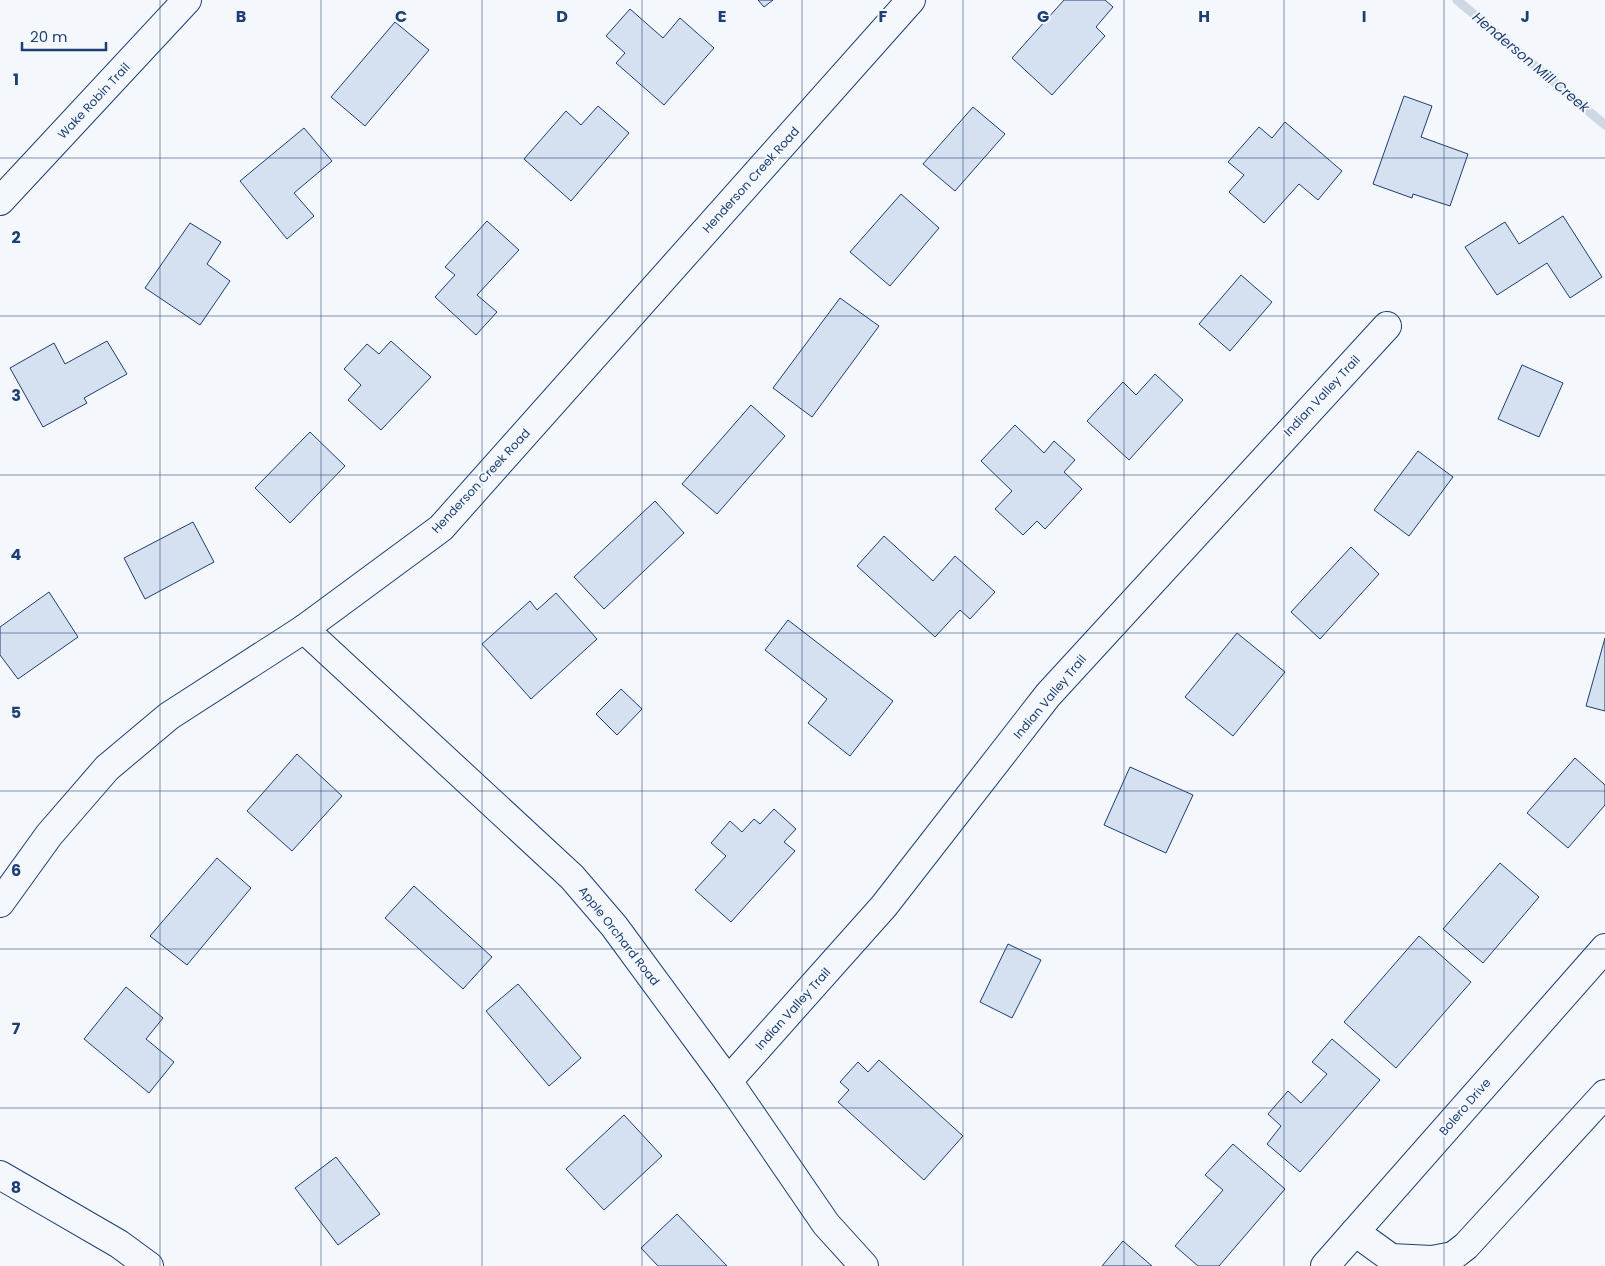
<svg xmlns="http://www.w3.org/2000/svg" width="1605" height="1266" font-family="Poppins,sans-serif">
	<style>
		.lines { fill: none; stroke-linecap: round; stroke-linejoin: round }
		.stream { stroke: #cfd7e4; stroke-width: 9 }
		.building { fill: #d5e0f0; stroke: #1d3f73 }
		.minor-casing { stroke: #1d3f73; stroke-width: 30 }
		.minor { stroke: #f4f7fb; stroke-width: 28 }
		.grid { fill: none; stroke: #1d3f73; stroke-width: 1; stroke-opacity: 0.55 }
		.labels { text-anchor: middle; stroke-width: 4; stroke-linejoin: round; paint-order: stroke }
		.street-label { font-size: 12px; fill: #1d3f73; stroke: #f4f7fb }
		.water-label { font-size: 14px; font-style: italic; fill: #1d3f73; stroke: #f4f7fb }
		.grid-label { font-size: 16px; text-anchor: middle; font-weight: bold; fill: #1d3f73; stroke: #f4f7fb; stroke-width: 4; stroke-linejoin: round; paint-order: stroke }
	</style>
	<rect width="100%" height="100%" fill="#f4f7fb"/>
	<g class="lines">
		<polyline class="stream" points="1457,0 1605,125"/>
	</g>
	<g class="building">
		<polygon points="758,0 773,0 764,7"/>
		<polygon points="1064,0 1105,0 1113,7 1096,27 1105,36 1052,95 1012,58"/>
		<polygon points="630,9 663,38 680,18 714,48 664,105 616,63 625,53 606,36"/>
		<polygon points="395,22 429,50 365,126 331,97"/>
		<polygon points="1404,96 1432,106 1421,137 1468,154 1450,206 1413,194 1412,198 1373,184"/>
		<polygon points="598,106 629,133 571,201 524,159 566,111 581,125"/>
		<polygon points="973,107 1005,134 955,191 923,164"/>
		<polygon points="1285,122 1342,171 1318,200 1299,184 1264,223 1229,192 1244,175 1228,162 1259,127 1272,138"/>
		<polygon points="304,128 332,161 294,193 314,216 287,239 240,181"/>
		<polygon points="901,194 939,228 890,286 850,252"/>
		<polygon points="1563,216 1602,277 1570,298 1547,263 1497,295 1465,247 1505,222 1519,244"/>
		<polygon points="487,221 519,250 477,295 497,312 476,335 435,297 455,275 445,267"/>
		<polygon points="190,223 221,242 207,264 230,281 200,325 145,288"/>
		<polygon points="1241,275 1272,302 1230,351 1199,324"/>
		<polygon points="840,298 879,326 812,417 773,388"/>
		<polygon points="107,341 127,374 84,398 87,403 43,427 10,368 54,343 65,364"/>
		<polygon points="391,341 431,377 381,430 348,400 361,385 344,369 367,344 379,354"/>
		<polygon points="1522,365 1563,383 1539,437 1498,419"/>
		<polygon points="1155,374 1183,400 1129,460 1087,421 1123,382 1136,395"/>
		<polygon points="751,405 785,436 717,514 682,484"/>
		<polygon points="1015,425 1044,453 1054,441 1075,460 1064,472 1082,489 1045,529 1037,521 1023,535 995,509 1012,491 981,461"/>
		<polygon points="310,432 345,466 290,523 255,488"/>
		<polygon points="1418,451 1453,477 1409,536 1374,510"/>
		<polygon points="655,501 684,533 604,609 574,577"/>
		<polygon points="193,522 214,562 145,599 124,558"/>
		<polygon points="884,536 933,581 955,556 995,592 970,619 960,610 935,637 857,566"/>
		<polygon points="1351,547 1379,574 1320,639 1291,612"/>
		<polygon points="49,592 78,637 18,679 0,655 0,627"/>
		<polygon points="556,593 597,639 531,699 482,644 530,601 537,610"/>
		<polygon points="788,620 893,701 850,756 808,723 827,699 765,650"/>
		<polygon points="1237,633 1285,672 1233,736 1185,697"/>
		<polygon points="1605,638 1605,711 1586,706"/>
		<polygon points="621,689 642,709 617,735 596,714"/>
		<polygon points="297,754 342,796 292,851 247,811"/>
		<polygon points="1575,758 1605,785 1605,805 1568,848 1527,813"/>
		<polygon points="1130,767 1193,795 1166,853 1104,825"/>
		<polygon points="774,809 796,829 784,842 795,851 731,922 695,890 726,856 711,843 730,821 742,832 754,819 760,824"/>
		<polygon points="217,858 251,888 187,965 150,936"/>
		<polygon points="1500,863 1539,897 1483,963 1443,929"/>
		<polygon points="414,886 492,957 463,989 385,918"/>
		<polygon points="1419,936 1471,982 1396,1068 1344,1022"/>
		<polygon points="1008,944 1041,960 1012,1018 980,1002"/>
		<polygon points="518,984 581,1058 549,1086 486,1011"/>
		<polygon points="126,987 163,1018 146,1039 174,1062 149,1093 84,1039"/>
		<polygon points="1332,1039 1380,1080 1300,1172 1267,1144 1281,1126 1268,1114 1288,1091 1301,1103 1327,1074 1312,1062"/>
		<polygon points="879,1060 963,1136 924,1180 838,1102 849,1090 840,1082 858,1062 868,1072"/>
		<polygon points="624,1115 662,1156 604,1210 566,1169"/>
		<polygon points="1233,1144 1285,1189 1219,1266 1198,1266 1175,1246 1223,1190 1205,1175"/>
		<polygon points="336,1157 380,1214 338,1245 295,1188"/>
		<polygon points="677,1214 727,1266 658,1266 641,1248"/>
		<polygon points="1123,1241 1152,1266 1102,1266"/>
	</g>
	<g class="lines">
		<g class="minor-casing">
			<g id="minor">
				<polyline points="0,201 187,0"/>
				<polyline points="304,629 572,877 614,926 728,1081 826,1224 864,1266"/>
				<polyline points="0,903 49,835 107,768 169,716 304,629 441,528 911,0"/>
				<polyline points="728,1081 884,906 1048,695 1387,326"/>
				<polyline points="0,1175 119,1244 149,1266"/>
				<polyline points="1355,1232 1391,1258 1432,1260 1453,1256 1466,1246 1605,1094"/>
				<polyline points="1325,1266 1605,948"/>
			</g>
		</g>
		<use href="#minor" class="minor"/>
	</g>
	<path class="grid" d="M160 0V1266M321 0V1266M482 0V1266M642 0V1266M802 0V1266M963 0V1266M1124 0V1266M1284 0V1266M1444 0V1266M0 158H1605M0 316H1605M0 475H1605M0 633H1605M0 791H1605M0 949H1605M0 1108H1605"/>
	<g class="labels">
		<g class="street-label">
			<text transform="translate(94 101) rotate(-47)" y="4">Wake Robin Trail</text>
			<text transform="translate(751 180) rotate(-48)" y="4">Henderson Creek Road</text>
			<text transform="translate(1322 396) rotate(-47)" y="4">Indian Valley Trail</text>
			<text transform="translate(481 481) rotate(-47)" y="4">Henderson Creek Road</text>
			<text transform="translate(1050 697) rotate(-50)" y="4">Indian Valley Trail</text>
			<text transform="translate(619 936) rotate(52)" y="4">Apple Orchard Road</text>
			<text transform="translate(793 1009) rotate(-48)" y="4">Indian Valley Trail</text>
			<text transform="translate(1465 1107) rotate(-49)" y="4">Bolero Drive</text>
		</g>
		<g class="water-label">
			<text transform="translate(1531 62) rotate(40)" y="5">Henderson Mill Creek</text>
		</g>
	</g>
	<g class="grid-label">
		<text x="241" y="22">B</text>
		<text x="401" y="22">C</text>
		<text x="562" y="22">D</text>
		<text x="722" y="22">E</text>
		<text x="883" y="22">F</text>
		<text x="1043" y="22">G</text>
		<text x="1204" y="22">H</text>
		<text x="1364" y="22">I</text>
		<text x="1525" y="22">J</text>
		<text x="16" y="85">1</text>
		<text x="16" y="243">2</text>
		<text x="16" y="401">3</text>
		<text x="16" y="560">4</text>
		<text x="16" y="718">5</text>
		<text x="16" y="876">6</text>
		<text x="16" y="1034">7</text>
		<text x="16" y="1193">8</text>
	</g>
	<path d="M22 42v8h84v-8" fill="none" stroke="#1d3f73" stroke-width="2.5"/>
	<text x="30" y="42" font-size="15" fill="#1d3f73" stroke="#f4f7fb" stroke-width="4" paint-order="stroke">20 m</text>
</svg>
